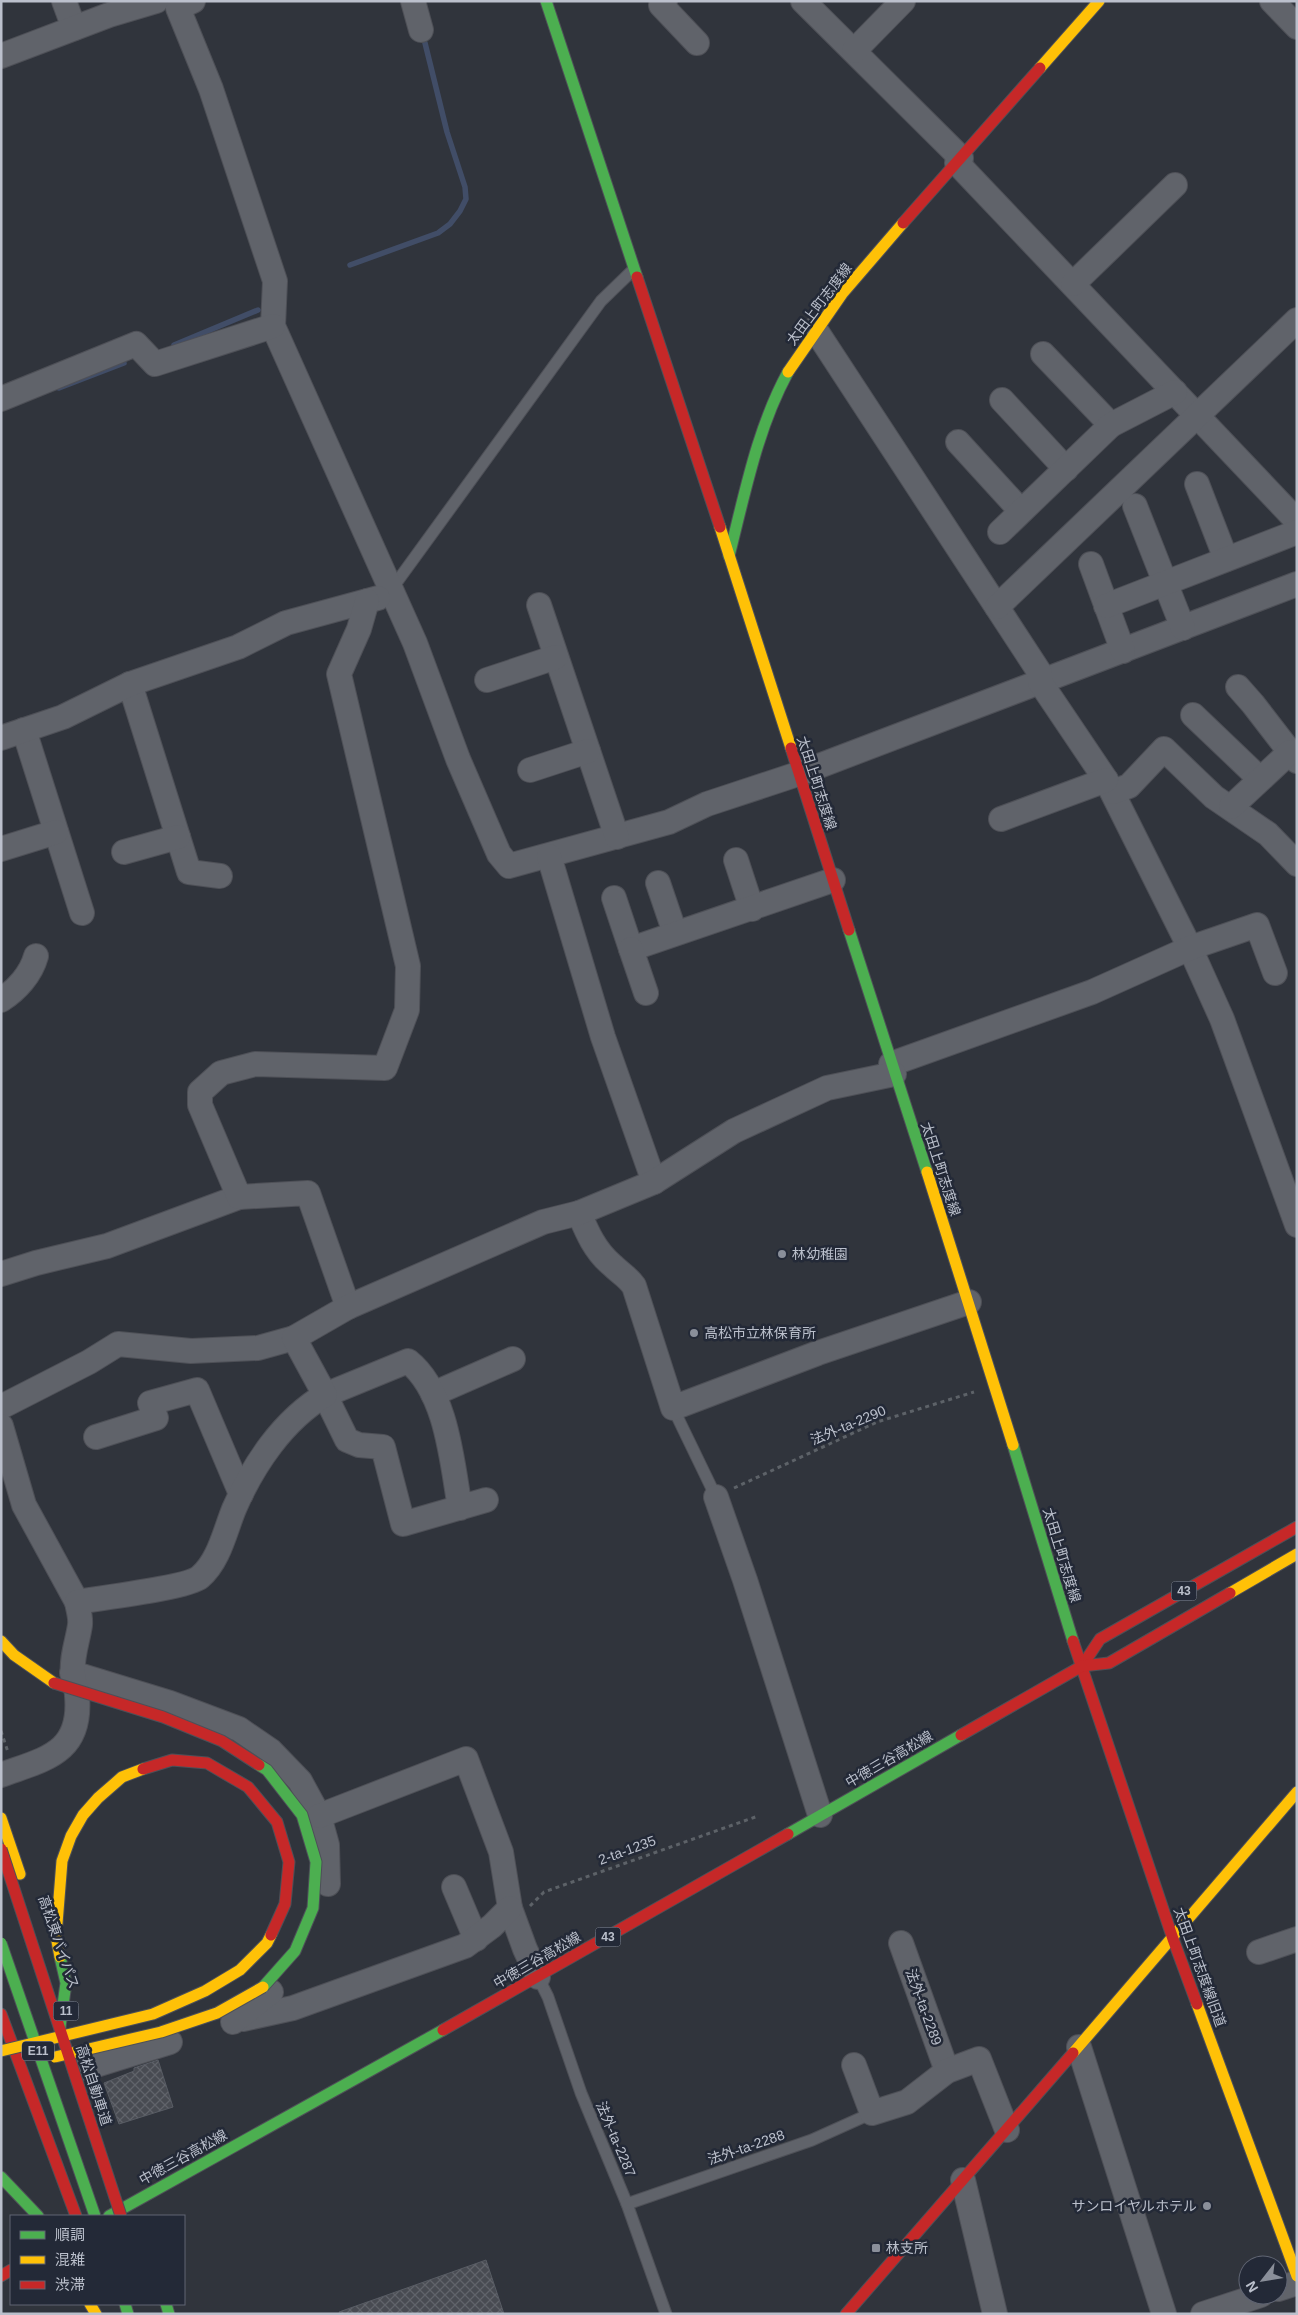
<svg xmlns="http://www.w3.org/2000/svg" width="1298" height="2315" font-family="Helvetica,'Noto Sans JP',sans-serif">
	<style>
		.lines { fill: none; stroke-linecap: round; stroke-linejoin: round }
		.stream { stroke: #414d67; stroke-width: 5.5 }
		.building { fill: url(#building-cross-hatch); stroke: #585c64 }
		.lane-casing { stroke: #4e5057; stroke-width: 13 }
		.street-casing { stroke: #4e5057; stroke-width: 26 }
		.fast-casing { stroke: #4e5057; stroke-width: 13 }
		.slow-casing { stroke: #4e5057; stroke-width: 13 }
		.jam-casing { stroke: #4e5057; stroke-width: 13 }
		.path { stroke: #5d6268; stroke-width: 3; stroke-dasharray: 4 4; stroke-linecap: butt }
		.lane { stroke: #60636a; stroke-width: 11 }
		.street { stroke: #60636a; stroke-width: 24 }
		.fast { stroke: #4caf50; stroke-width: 11 }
		.slow { stroke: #ffc107; stroke-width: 11 }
		.jam { stroke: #c62828; stroke-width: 11 }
		.fast-bridge-casing { stroke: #4d5058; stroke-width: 13; stroke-linecap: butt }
		.slow-bridge-casing { stroke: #4d5058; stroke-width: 13; stroke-linecap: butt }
		.jam-bridge-casing { stroke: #4d5058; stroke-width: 13; stroke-linecap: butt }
		.fast-bridge { stroke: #4caf50; stroke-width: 11 }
		.slow-bridge { stroke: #ffc107; stroke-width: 11 }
		.jam-bridge { stroke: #c62828; stroke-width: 11 }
		.poi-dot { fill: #8a8f9a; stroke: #232937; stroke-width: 2 }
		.labels { text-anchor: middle; stroke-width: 5; stroke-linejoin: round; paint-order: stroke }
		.shield { fill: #232937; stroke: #8d939f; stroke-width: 1 }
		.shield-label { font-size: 12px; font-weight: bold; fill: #bbc0cc }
		.street-label { font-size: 14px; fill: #bbc0cc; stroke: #232937 }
		.poi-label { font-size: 14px; fill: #bbc0cc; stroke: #232937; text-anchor: start }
	</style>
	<defs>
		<pattern id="building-cross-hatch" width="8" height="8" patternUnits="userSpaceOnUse" patternTransform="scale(1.25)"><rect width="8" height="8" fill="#484b52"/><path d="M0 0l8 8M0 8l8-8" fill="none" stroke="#60636a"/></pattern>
	</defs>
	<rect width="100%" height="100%" fill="#30343c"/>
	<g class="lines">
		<g class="stream">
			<polyline points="350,265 438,233 450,224 460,211 466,199 465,187 447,132 425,43"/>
			<polyline points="174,345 258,310"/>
			<polyline points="59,388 124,363"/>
		</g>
	</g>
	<g class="building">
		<polygon points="158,2060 173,2107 119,2124 104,2083 134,2071 134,2068"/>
		<polygon points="486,2260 504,2314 340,2314 339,2312"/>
	</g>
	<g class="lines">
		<g class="lane-casing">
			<g id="lane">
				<polyline points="391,590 601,301 633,270"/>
				<polyline points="673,1408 716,1497"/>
				<polyline points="538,1977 548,1997 581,2093 627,2204 666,2314"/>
				<polyline points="627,2204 812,2140 872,2113"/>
			</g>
		</g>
		<g class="street-casing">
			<g id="street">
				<polyline points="64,1 74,28"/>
				<polyline points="193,1 178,8 211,89 275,281 273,326 415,643 458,759 499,854 509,866 669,822 707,804 798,774 1297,584"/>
				<polyline points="413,1 421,30"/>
				<polyline points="665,1 661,5 697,43"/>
				<polyline points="803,1 961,158"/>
				<polyline points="1272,1 1297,27"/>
				<polyline points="854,51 903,1"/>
				<polyline points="1,56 109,15 156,1"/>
				<polyline points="957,163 1297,521"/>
				<polyline points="1073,284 1175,185"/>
				<polyline points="815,329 1040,673 1040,682 1106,780 1190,948 1222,1019 1297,1225"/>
				<polyline points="1043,354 1111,425"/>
				<polyline points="1,399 136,344 155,364 273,326"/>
				<polyline points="1002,400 1066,469"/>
				<polyline points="958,442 1021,511"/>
				<polyline points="1197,484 1226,559"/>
				<polyline points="1135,506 1183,628"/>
				<polyline points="1000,532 1111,425 1175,392"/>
				<polyline points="1091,564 1123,651"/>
				<polyline points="539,605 617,837"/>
				<polyline points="1106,606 1297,532"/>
				<polyline points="997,607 1297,320"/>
				<polyline points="487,680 556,657"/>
				<polyline points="130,684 189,872 220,876"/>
				<polyline points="1238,687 1253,704 1297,761"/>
				<polyline points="1193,715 1259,778"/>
				<polyline points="24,730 82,913"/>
				<polyline points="1,738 63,717 130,684 238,647 286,623 378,598"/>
				<polyline points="530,770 588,751"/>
				<polyline points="1113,792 1129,786 1164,749 1214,797 1268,834 1297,864"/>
				<polyline points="1231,807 1290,752"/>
				<polyline points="1001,819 1106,780"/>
				<polyline points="1,849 56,832"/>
				<polyline points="124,852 178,837"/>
				<polyline points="549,856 603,1037 654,1182"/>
				<polyline points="736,860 752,909"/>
				<polyline points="658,883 675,933"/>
				<polyline points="614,898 631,949 833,880"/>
				<polyline points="631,949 646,993"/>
				<path d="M1 1000C17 990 31 974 36 956"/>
				<polyline points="891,1064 1092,992 1190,948 1257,925 1275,973"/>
				<path d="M579 1213C587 1232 595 1251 612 1265 620 1273 627 1276 634 1286L673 1408 818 1353 969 1302"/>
				<polyline points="1,1274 36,1263 107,1246 239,1197"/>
				<polyline points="348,1307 308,1193 239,1197 200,1105 200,1092 221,1073 255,1064 385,1068 407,1010 408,966 339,674 359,629 367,601"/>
				<polyline points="433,1394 513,1359"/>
				<polyline points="1,1407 89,1362 118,1344 191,1351 258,1348 294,1338"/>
				<polyline points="1,1426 24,1505 77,1602"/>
				<polyline points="96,1437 156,1418 150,1403 197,1390 241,1494"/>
				<polyline points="716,1497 745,1580 820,1815"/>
				<path d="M460 1508C452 1462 447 1392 408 1361L325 1395 347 1440 359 1445 383 1447 403 1524 486 1500"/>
				<polyline points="72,1673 170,1703 239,1729 271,1751 300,1781 319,1816 327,1845 328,1884"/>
				<path d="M1 1775C44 1759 82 1754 77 1696 77 1689 73 1681 73 1674 71 1658 78 1640 80 1625 81 1617 78 1609 77 1602 99 1598 187 1588 200 1577 219 1561 225 1531 234 1509 253 1465 283 1420 325 1395L294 1338 348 1307 543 1222 579 1213 654 1182 734 1131 827 1088 894 1074"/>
				<polyline points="319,1816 466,1759 501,1852 510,1908 525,1949 538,1977"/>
				<polyline points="454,1887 476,1939"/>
				<polyline points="901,1943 947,2071"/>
				<polyline points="1259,1952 1297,1939"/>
				<polyline points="243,2019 293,2008 465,1946 492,1926 510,1908"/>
				<polyline points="233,2022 271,1992"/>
				<polyline points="1079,2047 1164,2314"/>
				<polyline points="854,2065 872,2113 907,2102 947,2071 979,2059 1007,2130"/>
				<polyline points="86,2068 170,2042"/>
				<polyline points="963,2180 995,2314"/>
				<polyline points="1278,2289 1297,2283"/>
				<polyline points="1203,2314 1261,2295"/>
			</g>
		</g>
		<g class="fast-casing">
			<g id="fast">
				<polyline points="546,1 637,277"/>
				<path d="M729 556C745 493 757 429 788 372"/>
				<polyline points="849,930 927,1172"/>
				<polyline points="1013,1445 1073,1641"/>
				<polyline points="788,1834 961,1735"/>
				<polyline points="1,2177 38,2216"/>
				<polyline points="109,2216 443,2030"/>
				<polyline points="125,2304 128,2314"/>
				<polyline points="166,2304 169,2314"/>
			</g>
		</g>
		<g class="slow-casing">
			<g id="slow">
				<polyline points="1040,68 1099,1"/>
				<polyline points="788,372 842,294 903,223"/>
				<polyline points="720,527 791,748"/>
				<polyline points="927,1172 1013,1445"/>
				<polyline points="1230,1593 1297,1554"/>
				<polyline points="1,1641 14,1655 54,1683"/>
				<polyline points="1,1818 20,1874"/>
				<polyline points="1197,2004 1297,2276"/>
				<polyline points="1073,2053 1297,1792"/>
				<polyline points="90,2304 96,2314"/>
			</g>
		</g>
		<g class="jam-casing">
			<g id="jam">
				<polyline points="903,223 1040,68"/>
				<polyline points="637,277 720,527"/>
				<polyline points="791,748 849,930"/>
				<polyline points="1073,1641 1173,1939 1197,2004"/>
				<polyline points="1082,1666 1100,1639 1297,1527"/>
				<polyline points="961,1735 1082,1666 1109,1663 1230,1593"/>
				<polyline points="1,2014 76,2216"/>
				<polyline points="443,2030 788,1834"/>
				<polyline points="1,2276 11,2270"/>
				<polyline points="846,2314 1073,2053"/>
			</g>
		</g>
		<g class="path">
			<polyline points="734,1488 877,1422 974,1392"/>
			<polyline points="1,1731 8,1752"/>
			<polyline points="530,1906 544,1892 758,1816"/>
		</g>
		<use href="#lane" class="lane"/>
		<use href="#street" class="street"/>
		<use href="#fast" class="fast"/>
		<use href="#slow" class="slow"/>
		<use href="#jam" class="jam"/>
		<g class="fast-bridge-casing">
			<g id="fast-bridge">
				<polyline points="259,1765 267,1770 302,1815 316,1862 313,1908 295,1951 263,1987"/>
				<polyline points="1,1943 95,2216"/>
				<polyline points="60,2027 66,1983 60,1957"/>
			</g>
		</g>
		<g class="slow-bridge-casing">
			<g id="slow-bridge">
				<polyline points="60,1957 56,1936 62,1861 71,1836 83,1815 98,1798 122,1777 143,1769"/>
				<polyline points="1,2051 153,2014 205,1991 240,1970 267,1943 271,1935"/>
				<polyline points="55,2057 161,2032 217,2013 263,1987"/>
			</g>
		</g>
		<g class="jam-bridge-casing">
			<g id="jam-bridge">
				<polyline points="54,1683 163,1717 222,1741 259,1765"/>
				<polyline points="143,1769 172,1760 207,1763 248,1787 277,1822 289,1862 285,1904 271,1935"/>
				<polyline points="1,1849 121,2216"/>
			</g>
		</g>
		<use href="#fast-bridge" class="fast-bridge"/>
		<use href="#slow-bridge" class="slow-bridge"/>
		<use href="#jam-bridge" class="jam-bridge"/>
	</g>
	<g class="poi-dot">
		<circle cx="782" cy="1254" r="5"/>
		<circle cx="694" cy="1333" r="5"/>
		<circle cx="1207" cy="2206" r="5"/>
		<rect x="871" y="2243" width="10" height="10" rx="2.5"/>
	</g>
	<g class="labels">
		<g class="shield">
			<rect x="1171.5" y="1581.5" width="25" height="19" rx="4"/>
			<rect x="595.5" y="1927.5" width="25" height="19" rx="4"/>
			<rect x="53.5" y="2001.5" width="25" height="19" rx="4"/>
			<rect x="22" y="2041.5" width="32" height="19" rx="4"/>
		</g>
		<g class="shield-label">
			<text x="1184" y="1595">43</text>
			<text x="608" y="1941">43</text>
			<text x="66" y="2015">11</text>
			<text x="38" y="2055">E11</text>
		</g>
		<g class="street-label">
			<text transform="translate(819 304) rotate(-53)" y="5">太田上町志度線</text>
			<text transform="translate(817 783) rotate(72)" y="5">太田上町志度線</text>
			<text transform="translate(941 1169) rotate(72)" y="5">太田上町志度線</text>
			<text transform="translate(848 1425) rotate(-23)" y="5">法外-ta-2290</text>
			<text transform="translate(1062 1555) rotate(73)" y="5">太田上町志度線</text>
			<text transform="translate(889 1759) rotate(-30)" y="5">中徳三谷高松線</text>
			<text transform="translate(627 1850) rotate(-20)" y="5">2-ta-1235</text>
			<text transform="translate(59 1942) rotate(71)" y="5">高松東バイパス</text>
			<text transform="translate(537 1960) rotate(-30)" y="5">中徳三谷高松線</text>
			<text transform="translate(1200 1967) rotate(70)" y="5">太田上町志度線旧道</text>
			<text transform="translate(924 2007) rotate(70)" y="5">法外-ta-2289</text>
			<text transform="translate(94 2085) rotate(72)" y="5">高松自動車道</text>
			<text transform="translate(616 2139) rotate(67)" y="5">法外-ta-2287</text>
			<text transform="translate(746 2147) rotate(-19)" y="5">法外-ta-2288</text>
			<text transform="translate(183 2157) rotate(-29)" y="5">中徳三谷高松線</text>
		</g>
		<g class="poi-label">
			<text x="792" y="1259">林幼稚園</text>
			<text x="704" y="1338">高松市立林保育所</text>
			<text x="1197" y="2211" text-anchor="end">サンロイヤルホテル</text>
			<text x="886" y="2253">林支所</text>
		</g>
	</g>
	<rect width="1298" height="2315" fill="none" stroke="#bbc0cc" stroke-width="5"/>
	<rect x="10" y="2215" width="175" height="90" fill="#232937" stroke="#606573"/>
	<rect x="20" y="2231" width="25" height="8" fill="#4caf50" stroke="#606573"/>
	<text x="55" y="2240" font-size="15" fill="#bbc0cc">順調</text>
	<rect x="20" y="2256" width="25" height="8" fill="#ffc107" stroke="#606573"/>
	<text x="55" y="2265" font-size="15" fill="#bbc0cc">混雑</text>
	<rect x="20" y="2281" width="25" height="8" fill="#c62828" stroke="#606573"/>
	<text x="55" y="2290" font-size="15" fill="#bbc0cc">渋滞</text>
	<g transform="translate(1263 2280) rotate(239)"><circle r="24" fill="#232937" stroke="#606573"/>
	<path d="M0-4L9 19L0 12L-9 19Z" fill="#8a8f9a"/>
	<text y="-8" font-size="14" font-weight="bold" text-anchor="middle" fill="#bbc0cc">N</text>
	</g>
</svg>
